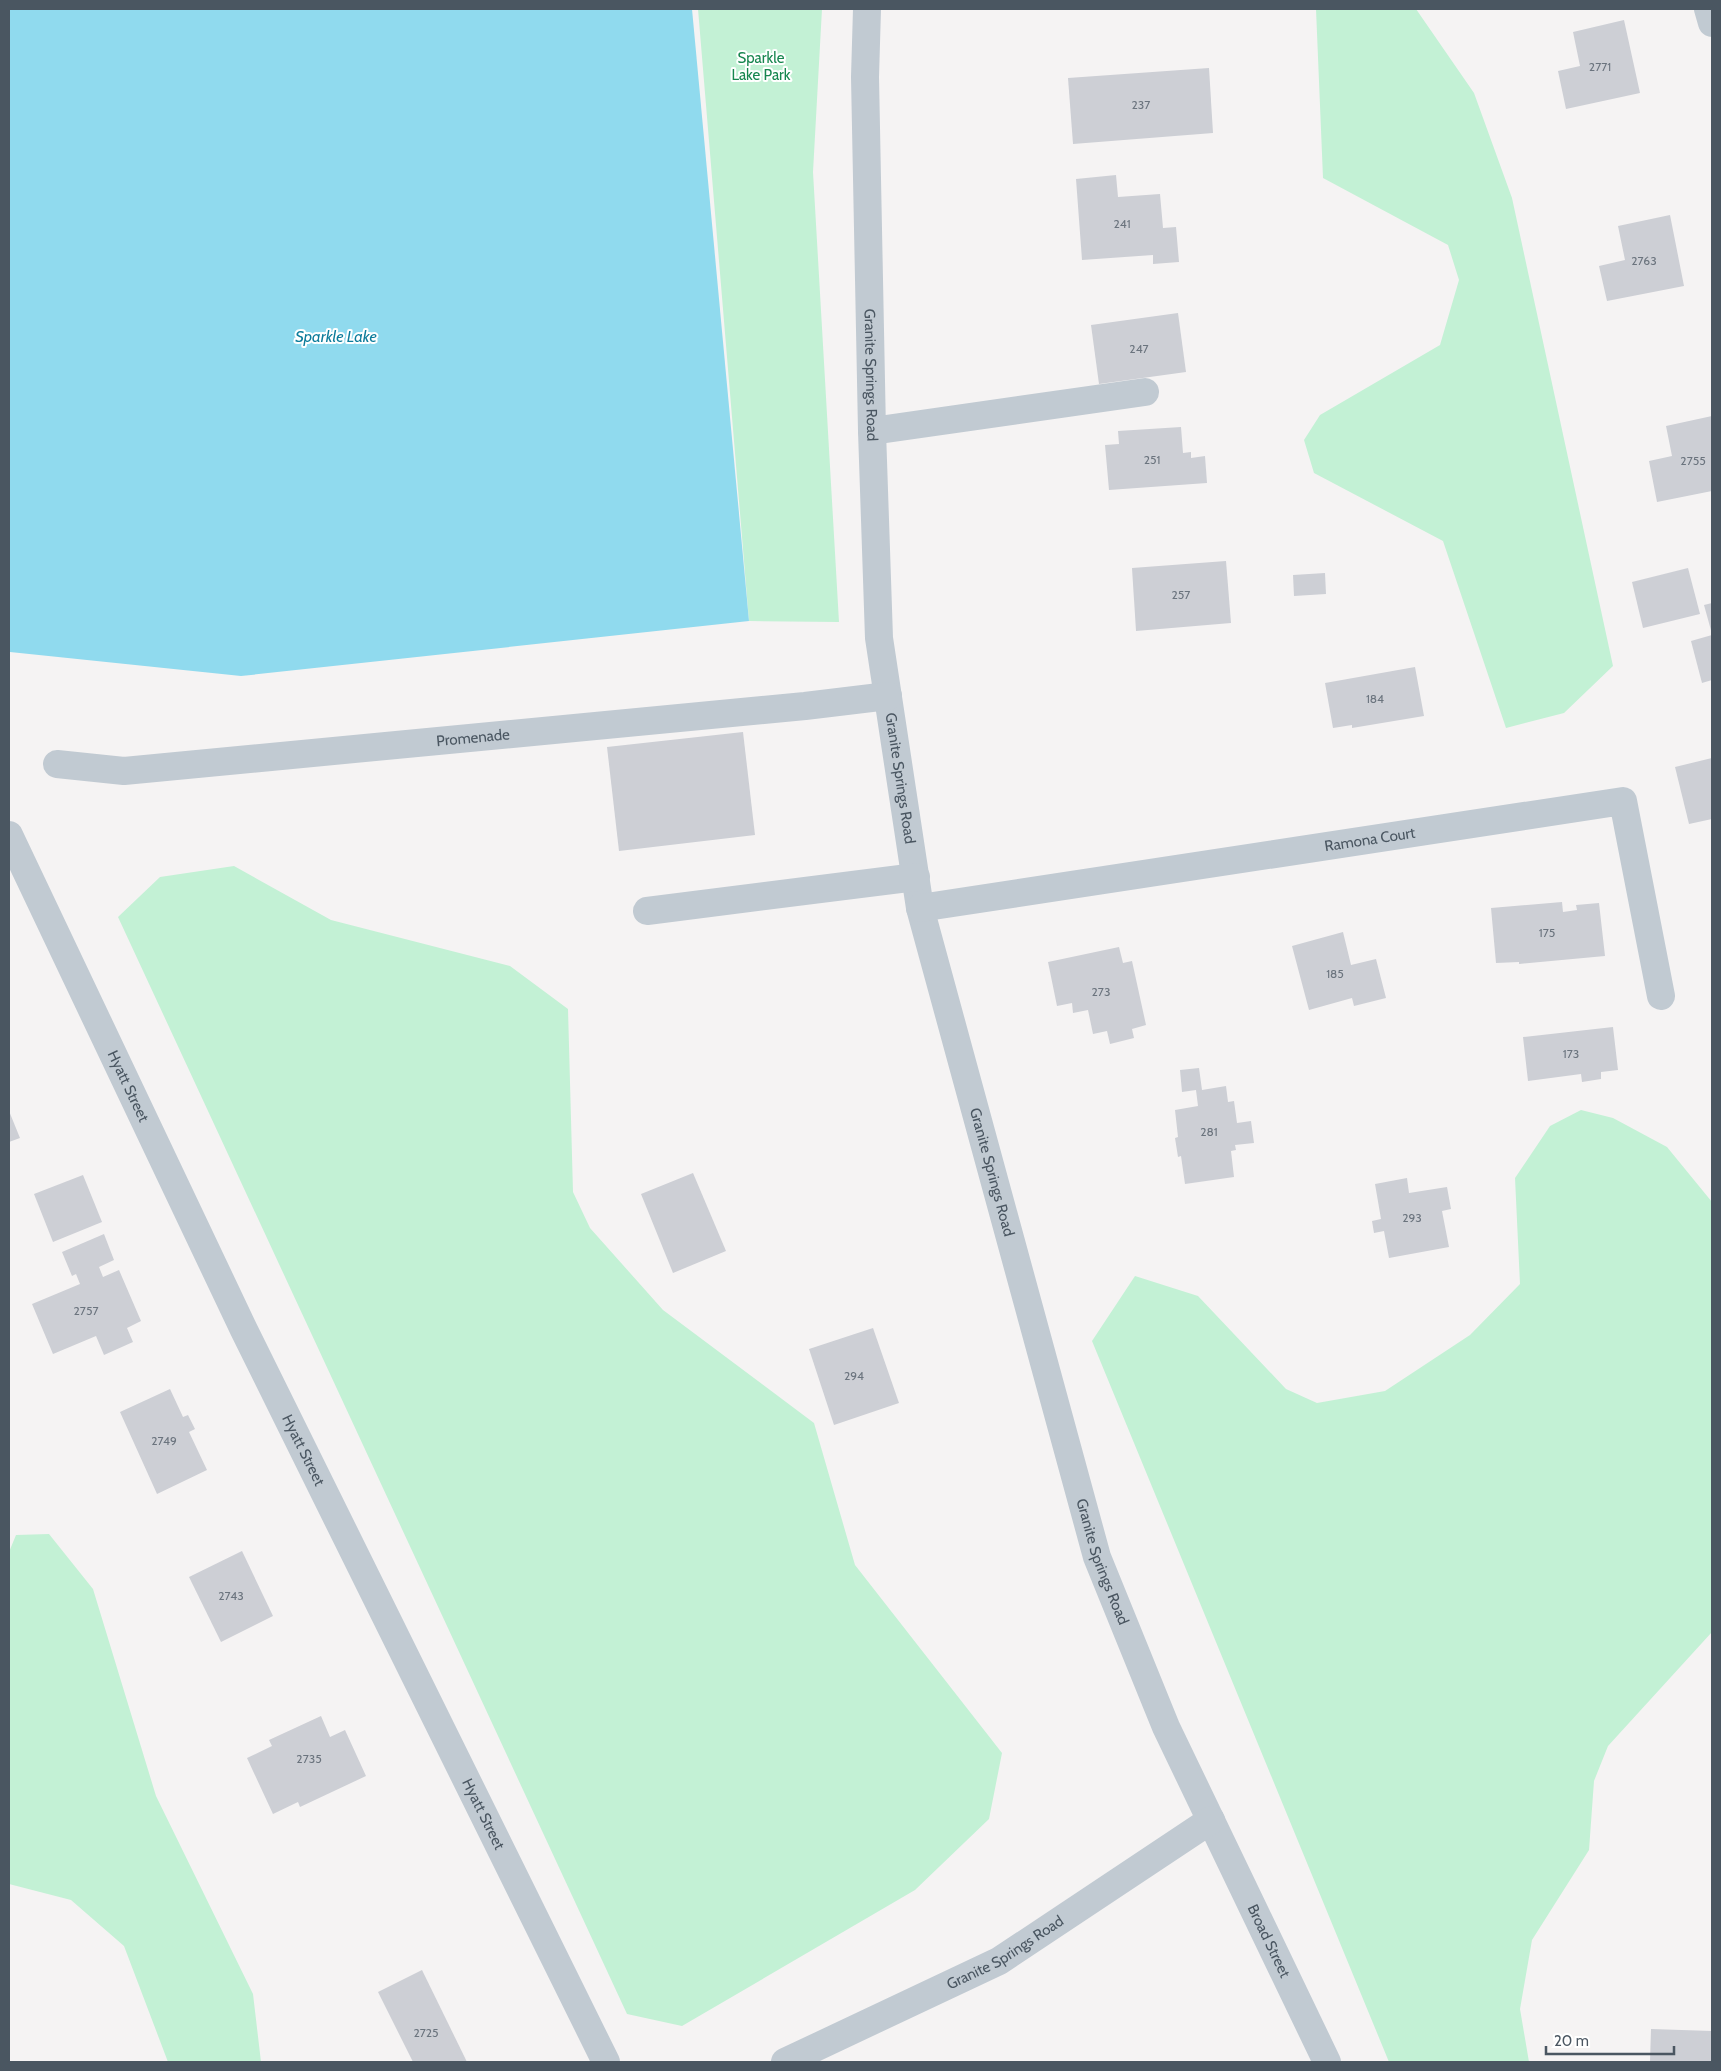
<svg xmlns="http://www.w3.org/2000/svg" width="1721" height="2071" font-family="Cabin,sans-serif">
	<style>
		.green { fill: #c3f1d5 }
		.water { fill: #90daee }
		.building { fill: #cdcfd5 }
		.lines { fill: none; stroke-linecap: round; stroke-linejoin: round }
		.minor { stroke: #c1cad2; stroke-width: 28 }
		.labels { text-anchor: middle; stroke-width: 4; stroke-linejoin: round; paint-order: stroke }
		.number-label { font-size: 12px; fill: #6b747e }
		.park-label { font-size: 15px; fill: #17864f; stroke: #fff }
		.street-label { font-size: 15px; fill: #4a5661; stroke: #fff }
		.water-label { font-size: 16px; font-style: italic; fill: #0c7c9b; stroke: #fff }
	</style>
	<rect width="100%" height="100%" fill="#f5f3f3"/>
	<g class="green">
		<polygon points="698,9 822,9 813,172 839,622 749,621"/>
		<polygon points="1316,9 1416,9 1474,93 1512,198 1613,666 1564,713 1506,728 1443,541 1314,473 1304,440 1320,415 1440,345 1459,280 1448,245 1323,178"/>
		<polygon points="234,866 331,920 510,966 568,1009 573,1192 590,1228 663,1310 814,1423 855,1565 1002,1753 989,1819 915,1890 682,2026 627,2014 118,917 160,877"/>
		<polygon points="1581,1110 1613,1118 1667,1147 1712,1202 1712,1632 1608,1746 1594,1781 1589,1850 1532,1940 1520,2009 1529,2062 1389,2062 1092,1341 1135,1276 1198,1296 1286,1389 1317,1403 1385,1391 1470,1335 1520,1284 1515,1178 1550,1126"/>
		<polygon points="49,1534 93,1589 156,1796 253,1994 261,2062 168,2062 124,1946 71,1900 9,1884 9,1552 16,1535"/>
	</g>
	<polygon class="water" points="9,9 692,9 749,621 241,676 10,652"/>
	<g class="building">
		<polygon points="1624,20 1640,93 1566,109 1558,71 1580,66 1573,32"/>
		<polygon points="1209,68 1213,133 1073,144 1068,78"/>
		<polygon points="1116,175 1118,197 1160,194 1163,228 1176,227 1179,262 1153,264 1153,255 1082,260 1076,179"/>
		<polygon points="1670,215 1684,286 1607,301 1599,266 1625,260 1618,226"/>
		<polygon points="1178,313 1186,372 1099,384 1091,325"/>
		<polygon points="1712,416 1712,491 1657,502 1649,461 1672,456 1666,426"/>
		<polygon points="1181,427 1183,453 1191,452 1191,458 1205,456 1207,483 1109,490 1105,445 1119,444 1118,431"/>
		<polygon points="1226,561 1231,623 1136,631 1132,568"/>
		<polygon points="1688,568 1700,614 1643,628 1632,582"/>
		<polygon points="1325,573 1326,594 1294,596 1293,575"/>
		<polygon points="1712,603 1712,634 1704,605"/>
		<polygon points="1712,635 1712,680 1702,683 1691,641"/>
		<polygon points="1415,667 1424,716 1352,728 1352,725 1333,728 1325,683"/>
		<polygon points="743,732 755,835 619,851 607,747"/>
		<polygon points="1712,758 1712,819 1689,824 1675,767"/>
		<polygon points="1562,902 1563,912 1577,910 1576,905 1599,903 1605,956 1519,964 1519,962 1496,963 1491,908"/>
		<polygon points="1343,932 1351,965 1376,959 1386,998 1354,1006 1352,998 1309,1010 1292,946"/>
		<polygon points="1119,947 1123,963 1132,961 1146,1025 1132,1029 1134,1038 1110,1044 1107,1031 1093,1034 1088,1010 1073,1013 1072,1003 1057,1006 1048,962"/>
		<polygon points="1613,1027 1618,1070 1601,1072 1601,1079 1582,1082 1581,1074 1528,1081 1523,1037"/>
		<polygon points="1199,1068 1202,1090 1226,1086 1228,1102 1234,1101 1237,1123 1251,1121 1254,1143 1235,1145 1236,1150 1231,1151 1234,1177 1185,1184 1181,1156 1178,1157 1175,1138 1178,1137 1175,1110 1198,1106 1196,1090 1182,1092 1180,1070"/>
		<polygon points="9,1111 20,1138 9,1142"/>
		<polygon points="693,1173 726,1251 673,1273 641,1194"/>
		<polygon points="83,1175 102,1222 53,1242 34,1194"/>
		<polygon points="1407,1178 1409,1193 1447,1187 1451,1209 1442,1211 1449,1247 1389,1258 1384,1231 1374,1233 1372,1221 1381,1219 1375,1184"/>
		<polygon points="104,1234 114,1260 99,1267 103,1277 119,1270 141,1321 127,1328 133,1342 104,1355 96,1336 53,1354 32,1304 80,1284 76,1274 72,1276 62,1252"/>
		<polygon points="873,1328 899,1403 834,1425 809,1349"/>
		<polygon points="170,1389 183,1417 188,1415 195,1429 189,1432 207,1470 157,1494 120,1412"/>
		<polygon points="242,1551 273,1616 221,1642 189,1577"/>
		<polygon points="321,1716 330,1737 345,1730 366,1776 300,1807 298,1802 273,1814 247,1758 272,1746 269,1740"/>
		<polygon points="422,1970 467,2062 413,2062 378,1992"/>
		<polygon points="1651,2029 1712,2031 1712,2062 1650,2062"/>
	</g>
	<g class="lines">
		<g class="minor">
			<path id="s1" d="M867 9 865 77 872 431 879 638 920 908 1097 1557 1166 1727 1327 2062"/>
			<polyline points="1708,9 1712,23"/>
			<polyline points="872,431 1145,392"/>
			<path id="s2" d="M57 764 124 771 805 706 888 696"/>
			<path id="s3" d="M9 835 244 1330 606 2062"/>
			<path id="s4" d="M920 908 1623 801 1661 996"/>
			<polyline points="647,911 916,877"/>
			<path id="s5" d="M785 2062 999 1961 1211 1820"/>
		</g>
	</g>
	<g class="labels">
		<g class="number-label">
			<text x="1600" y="71">2771</text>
			<text x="1141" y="109">237</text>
			<text x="1122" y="228">241</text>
			<text x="1644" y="265">2763</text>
			<text x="1139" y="353">247</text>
			<text x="1152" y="464">251</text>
			<text x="1693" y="465">2755</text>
			<text x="1181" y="599">257</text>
			<text x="1375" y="703">184</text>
			<text x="1547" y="937">175</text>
			<text x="1335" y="978">185</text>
			<text x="1101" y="996">273</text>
			<text x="1571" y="1058">173</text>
			<text x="1209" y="1136">281</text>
			<text x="1412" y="1222">293</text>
			<text x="86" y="1315">2757</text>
			<text x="854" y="1380">294</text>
			<text x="164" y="1445">2749</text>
			<text x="231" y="1600">2743</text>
			<text x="309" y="1763">2735</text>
			<text x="426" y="2037">2725</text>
		</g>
		<g class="park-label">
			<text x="761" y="63">Sparkle<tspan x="761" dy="17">Lake Park</tspan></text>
		</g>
		<g class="street-label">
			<text dy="5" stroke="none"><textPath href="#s1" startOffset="366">Granite Springs Road</textPath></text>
			<text dy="5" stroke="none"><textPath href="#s2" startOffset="418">Promenade</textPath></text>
			<text dy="5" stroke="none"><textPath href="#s1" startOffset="771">Granite Springs Road</textPath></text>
			<text dy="5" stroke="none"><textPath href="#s4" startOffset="455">Ramona Court</textPath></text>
			<text dy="5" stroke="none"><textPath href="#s3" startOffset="278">Hyatt Street</textPath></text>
			<text dy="5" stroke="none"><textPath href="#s1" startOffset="1176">Granite Springs Road</textPath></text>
			<text dy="5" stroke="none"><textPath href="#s3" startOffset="682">Hyatt Street</textPath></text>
			<text dy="5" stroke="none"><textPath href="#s1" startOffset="1581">Granite Springs Road</textPath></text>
			<text dy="5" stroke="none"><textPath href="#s3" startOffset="1088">Hyatt Street</textPath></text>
			<text dy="5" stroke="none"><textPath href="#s1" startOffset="1996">Broad Street</textPath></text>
			<text dy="5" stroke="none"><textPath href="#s5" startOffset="246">Granite Springs Road</textPath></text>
		</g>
		<g class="water-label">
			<text x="336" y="342">Sparkle Lake</text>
		</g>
	</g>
	<rect width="1721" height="2071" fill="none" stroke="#4a5661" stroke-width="20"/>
	<path d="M1546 2046v8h128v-8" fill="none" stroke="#4a5661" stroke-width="2.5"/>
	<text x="1554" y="2046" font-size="15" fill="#4a5661" stroke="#ffffff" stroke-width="4" paint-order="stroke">20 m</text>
</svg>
